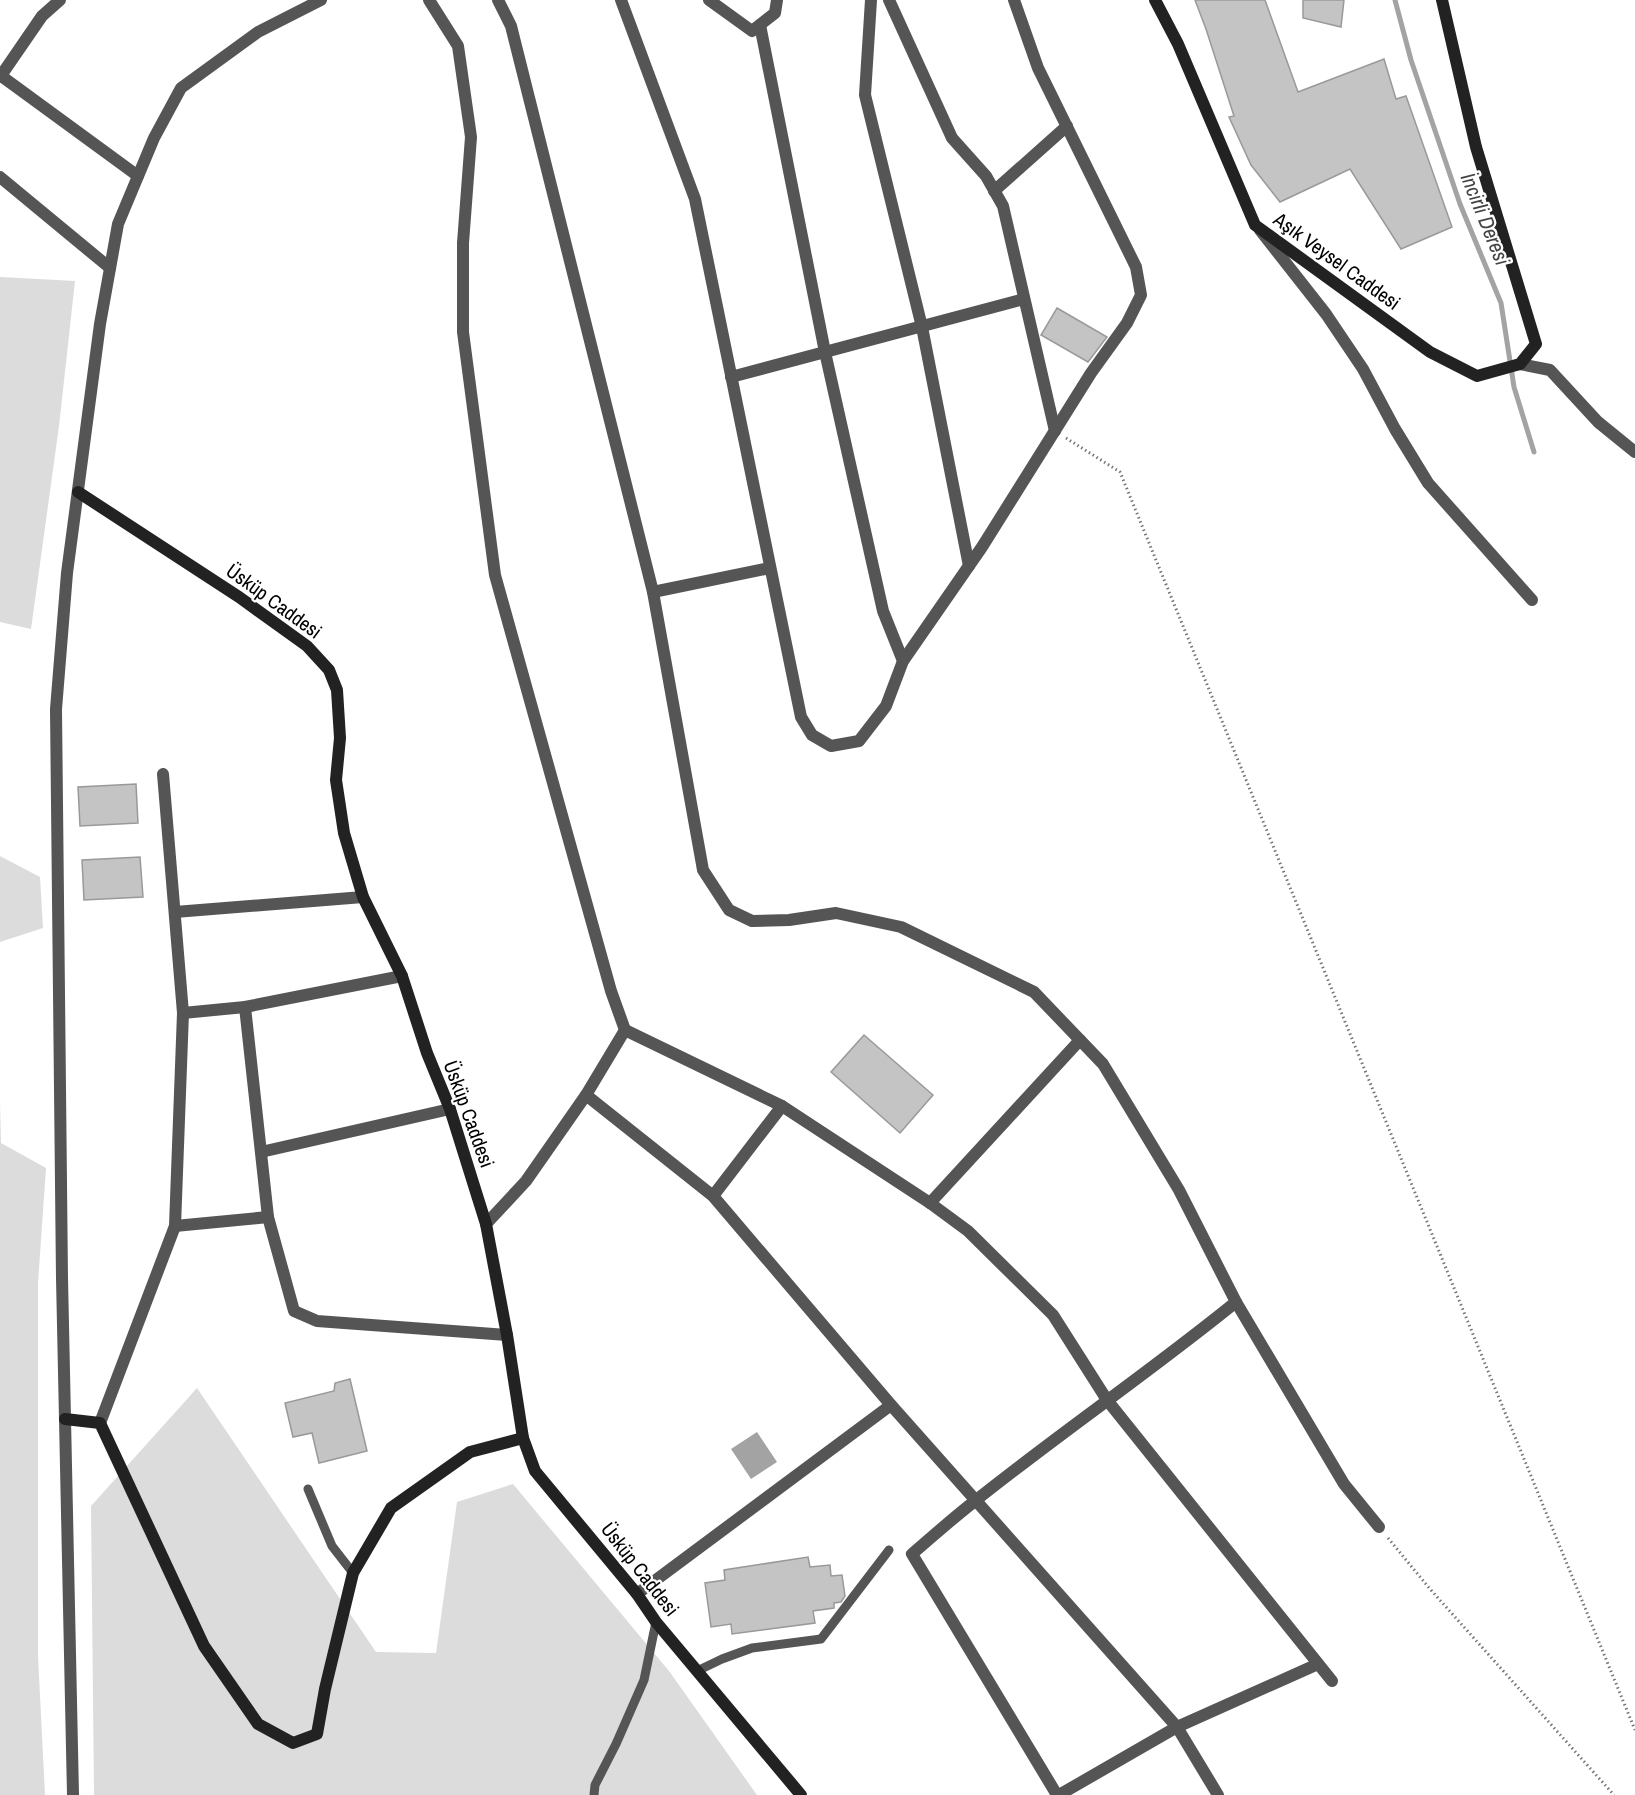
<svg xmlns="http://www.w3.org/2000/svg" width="1635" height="1795" font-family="'Archivo Narrow',sans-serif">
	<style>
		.green { fill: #dcdcdc }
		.water { fill: #a3a3a3 }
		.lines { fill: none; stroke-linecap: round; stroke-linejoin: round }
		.stream { stroke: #a3a3a3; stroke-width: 5 }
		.building { fill: #c4c4c4; stroke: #999; stroke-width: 1.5 }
		.path { stroke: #777; stroke-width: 3; stroke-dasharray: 1.5 3; stroke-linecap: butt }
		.lane { stroke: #555; stroke-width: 9 }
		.street { stroke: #555; stroke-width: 12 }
		.secondary { stroke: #222; stroke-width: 12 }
		.labels { text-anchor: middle; stroke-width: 4.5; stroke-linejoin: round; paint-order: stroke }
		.street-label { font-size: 20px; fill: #000; stroke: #fff }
		.water-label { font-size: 21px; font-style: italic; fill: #444; stroke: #fff }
	</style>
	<rect width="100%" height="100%" fill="#fff"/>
	<g class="green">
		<polygon points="0,277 75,281 59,426 31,629 0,622"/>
		<polygon points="0,856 40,877 43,928 0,942"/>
		<polygon points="0,1102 1,1143 46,1168 38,1283 38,1656 45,1795 0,1795"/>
		<polygon points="197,1388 376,1652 436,1653 457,1502 513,1484 669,1671 757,1795 94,1795 91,1506"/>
	</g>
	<polygon class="water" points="757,1432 777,1462 751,1479 731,1449"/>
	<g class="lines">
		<polyline class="stream" points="1395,0 1411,60 1460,204 1501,303 1514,387 1534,452"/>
	</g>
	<g class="building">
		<polygon points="1195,0 1265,0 1298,92 1384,59 1396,99 1406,96 1452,227 1401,249 1350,169 1280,202 1251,165 1229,117 1234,116 1206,29"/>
		<polygon points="1303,0 1344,0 1341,27 1303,18"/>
		<polygon points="1057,308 1107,337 1088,362 1041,335"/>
		<polygon points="136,784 138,823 80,826 78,787"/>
		<polygon points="140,857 143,897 84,900 82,860"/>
		<polygon points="864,1035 933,1095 900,1133 831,1072"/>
		<polygon points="350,1379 367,1451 319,1463 312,1433 293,1437 285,1403 334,1391 335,1383"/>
		<polygon points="808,1557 810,1567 830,1565 831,1576 842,1575 845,1596 841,1602 834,1603 834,1608 813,1611 815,1623 732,1634 731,1624 711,1627 705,1583 725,1580 724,1570"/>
	</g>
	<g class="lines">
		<g class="path">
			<polyline points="1066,438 1120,472 1635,1730"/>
			<polyline points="1388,1538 1430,1589 1614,1795"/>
		</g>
		<g class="lane">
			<polyline points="308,1489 332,1546 353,1573"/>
			<polyline points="697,1671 722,1659 752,1648 821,1639 889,1550"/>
			<polyline points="594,1795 595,1785 616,1744 644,1680 656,1622"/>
		</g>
		<g class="street">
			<polyline points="429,0 458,46 471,137 463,243 463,332 495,575 611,991 625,1030 782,1106 930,1203 968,1231 1053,1315 1107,1400 1332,1681"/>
			<path d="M498 0 511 26 653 592 703 870 729 910 752 921 789 920 836 913 901 927 1034 992 1103 1064 1179 1190 1236 1302C1151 1371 1060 1433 975 1501 953 1518 933 1536 912 1554L1057 1795"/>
			<polyline points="621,0 695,199 801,717 812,735 831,746 859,741 886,706 903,661 982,547 1091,373 1127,323 1141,295 1136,267 1038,68 1014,0"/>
			<polyline points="709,0 752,31 775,13 777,0"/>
			<polyline points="871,0 865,95 922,327 969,566"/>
			<polyline points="889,0 952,138 986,176 1003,206 1055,431"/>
			<polyline points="760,25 825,352 883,611 903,661"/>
			<polyline points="0,75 138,176"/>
			<polyline points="0,77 42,16 60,0"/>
			<polyline points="0,177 110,268"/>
			<polyline points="994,191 1067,126"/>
			<polyline points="1260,230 1326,314 1363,369 1395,429 1428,483 1532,600"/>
			<polyline points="1520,364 1550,370 1598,422 1635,452"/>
			<polyline points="731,377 1024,299"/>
			<polyline points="653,592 770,568"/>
			<polyline points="175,912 363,897"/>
			<polyline points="245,1007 268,1217 294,1311 317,1321 507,1335"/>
			<polyline points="183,1013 245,1007 402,976"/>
			<polyline points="586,1095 713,1196 891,1405 1177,1727 1218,1795"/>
			<polyline points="261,1152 450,1109"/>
			<polyline points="713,1196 782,1106"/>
			<polyline points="930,1203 1080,1040"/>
			<polyline points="486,1224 526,1181 586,1095 625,1030"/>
			<polyline points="175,1226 268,1217"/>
			<polyline points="1236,1302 1344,1484 1379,1527"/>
			<polyline points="100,1423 175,1226 183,1013 163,774"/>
			<polyline points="637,1594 891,1405"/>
			<polyline points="73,1795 62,1278 56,709 67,573 100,324 118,224 154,138 181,88 258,32 321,0"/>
			<polyline points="1059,1795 1177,1727 1318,1664"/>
		</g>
		<g class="secondary">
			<polyline points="1155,0 1178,44 1255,225 1430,352 1477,376 1520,364 1536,344 1476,147 1442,0"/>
			<polyline points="78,492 239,597 307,646 329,670 337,690 340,738 336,780 344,833 363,897 402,976 427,1053 450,1109 486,1224 507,1335 523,1438 535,1471 637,1594 656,1622 801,1795"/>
			<polyline points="65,1419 100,1423 204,1646 258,1724 293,1743 317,1734 325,1689 353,1573 391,1508 470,1452 523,1438"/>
		</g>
	</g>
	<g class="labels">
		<g class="street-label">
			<text transform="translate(1337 261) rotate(36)" y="7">Aşık Veysel Caddesi</text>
			<text transform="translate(274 601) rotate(36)" y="7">Üsküp Caddesi</text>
			<text transform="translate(469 1114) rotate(70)" y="7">Üsküp Caddesi</text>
			<text transform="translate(640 1569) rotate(52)" y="7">Üsküp Caddesi</text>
		</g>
		<g class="water-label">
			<text transform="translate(1485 219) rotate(68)" y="7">İncirli Deresi</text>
		</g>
	</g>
</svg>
